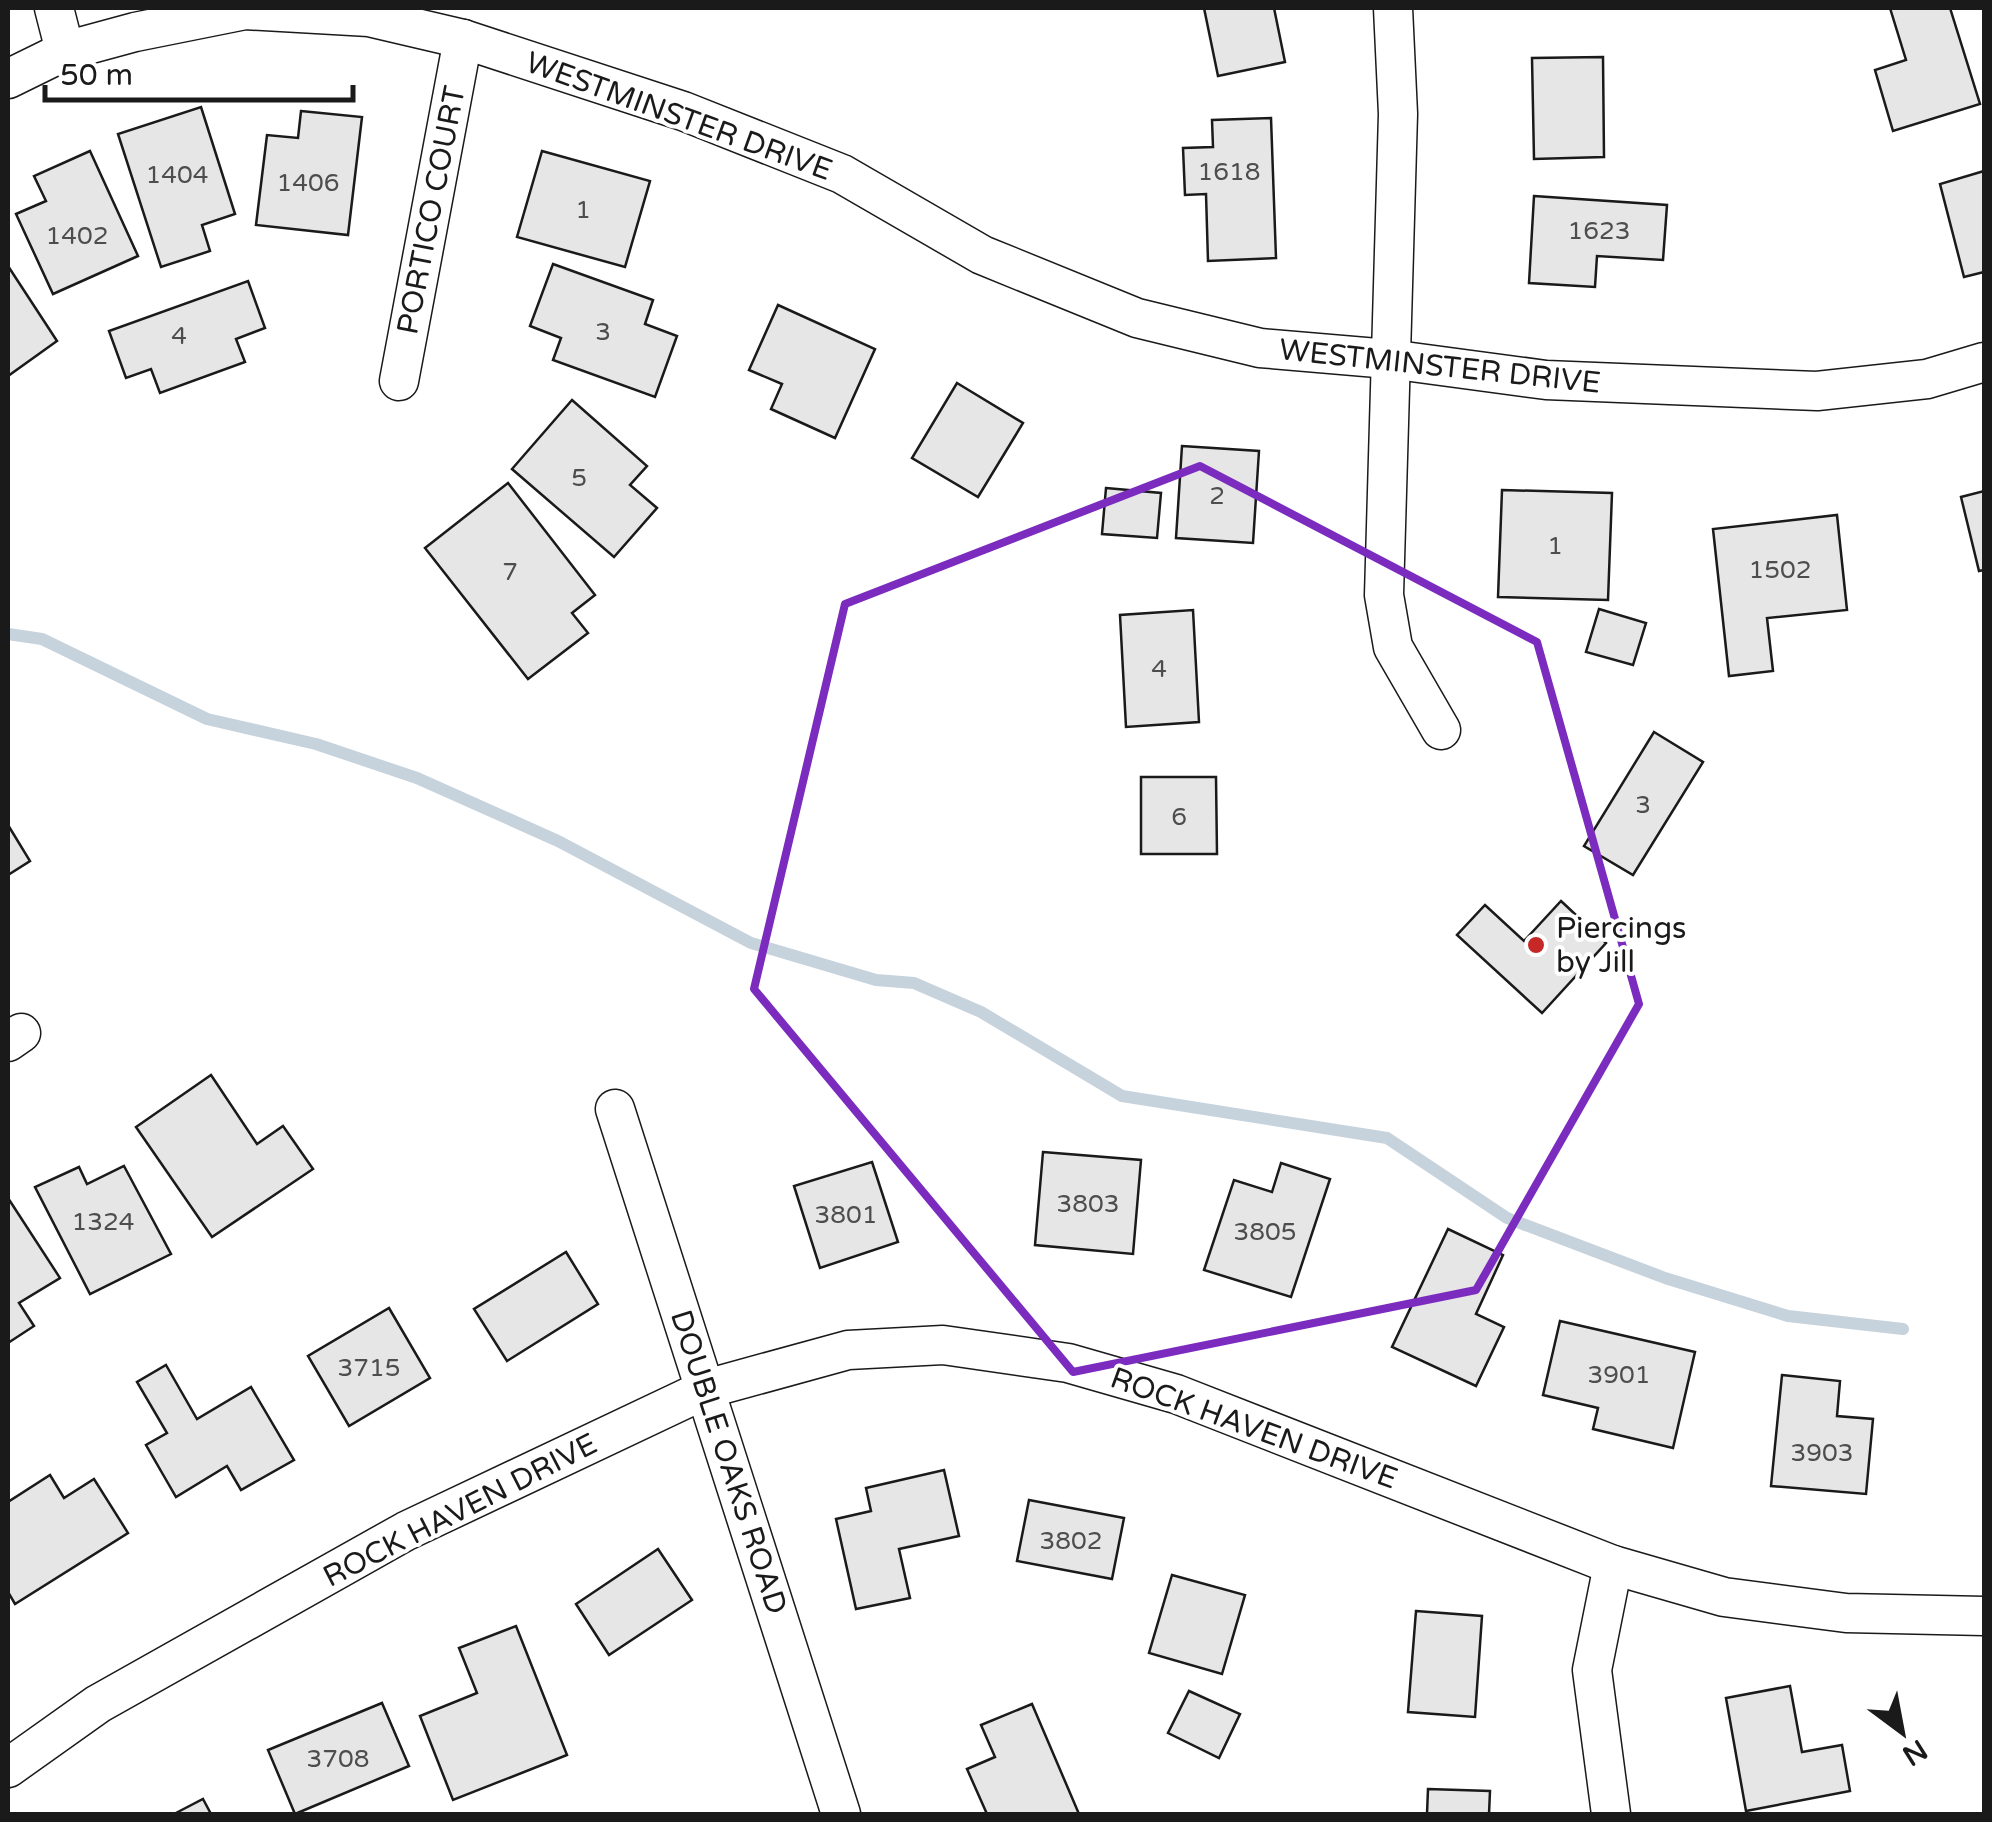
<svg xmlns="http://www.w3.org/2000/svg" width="1992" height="1822" font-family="'Varela Round',sans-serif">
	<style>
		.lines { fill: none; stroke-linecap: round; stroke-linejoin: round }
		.stream { stroke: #c6d2dc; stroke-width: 12 }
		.building { fill: #e6e6e6; stroke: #1a1a1a; stroke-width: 2.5 }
		.street-casing { stroke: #1a1a1a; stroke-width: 41 }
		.street { stroke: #fff; stroke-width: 38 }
		.marked { fill: none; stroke: #7b2cbf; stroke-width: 8; stroke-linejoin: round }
		.poi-dot { fill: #c62828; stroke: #fff; stroke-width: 4 }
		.labels { text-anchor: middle; stroke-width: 8; stroke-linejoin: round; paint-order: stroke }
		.number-label { font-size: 25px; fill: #4d4d4d }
		.street-label { font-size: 30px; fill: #1a1a1a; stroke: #fff }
		.poi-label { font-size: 30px; fill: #1a1a1a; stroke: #fff; text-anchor: start }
	</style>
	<rect width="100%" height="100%" fill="#fff"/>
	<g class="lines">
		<polyline class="stream" points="8,634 42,639 207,719 316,744 417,778 558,841 751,943 876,980 914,983 981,1012 1122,1096 1387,1138 1507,1218 1665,1278 1788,1316 1903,1329"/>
	</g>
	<g class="building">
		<polygon points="1204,8 1274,8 1285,62 1218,76"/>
		<polygon points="1890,8 1950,8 1980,104 1893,131 1875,70 1906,60"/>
		<polygon points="1603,57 1604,157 1534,159 1532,58"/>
		<polygon points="201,107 235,214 202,225 210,251 161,267 118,134"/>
		<polygon points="301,111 362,117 348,235 256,225 267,135 298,138"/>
		<polygon points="1271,118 1276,258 1208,261 1206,194 1185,195 1183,148 1213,147 1212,120"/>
		<polygon points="90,151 138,256 53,294 16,214 46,201 34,176"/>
		<polygon points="542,151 650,181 625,267 517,237"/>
		<polygon points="1984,171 1984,272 1964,277 1940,184"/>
		<polygon points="1534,196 1667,205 1663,260 1597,256 1595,287 1529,283"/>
		<polygon points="553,264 653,300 645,324 677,336 655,397 553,360 561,338 530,326"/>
		<polygon points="8,266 57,341 8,376"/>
		<polygon points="248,281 265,328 236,339 245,362 160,393 151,369 126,378 109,331"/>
		<polygon points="778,305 875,349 835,438 771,409 782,384 749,370"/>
		<polygon points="957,383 1023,423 978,497 912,458"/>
		<polygon points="572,400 647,466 630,485 657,508 614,557 512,469"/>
		<polygon points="1182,446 1259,451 1253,543 1176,538"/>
		<polygon points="508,483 595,595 572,613 588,633 528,679 425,548"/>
		<polygon points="1106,488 1161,493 1157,538 1102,534"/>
		<polygon points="1502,490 1612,493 1608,600 1498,597"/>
		<polygon points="1984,491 1984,570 1979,571 1961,497"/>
		<polygon points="1837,515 1847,610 1767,618 1773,671 1729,676 1713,529"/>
		<polygon points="1599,609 1646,623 1633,665 1586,652"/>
		<polygon points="1193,610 1199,722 1126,727 1120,615"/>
		<polygon points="1654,732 1703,762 1633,875 1584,846"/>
		<polygon points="1141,777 1216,777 1217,854 1141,854"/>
		<polygon points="8,825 30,861 8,875"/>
		<polygon points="1561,901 1606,943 1542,1013 1457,935 1485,905 1524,941"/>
		<polygon points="211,1075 257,1144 283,1126 313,1169 212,1237 136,1127"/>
		<polygon points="1043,1152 1141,1160 1133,1254 1035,1245"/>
		<polygon points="872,1162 898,1242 820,1268 794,1186"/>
		<polygon points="1281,1163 1330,1179 1291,1297 1204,1270 1234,1180 1272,1192"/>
		<polygon points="124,1166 171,1254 90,1294 35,1187 79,1167 87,1184"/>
		<polygon points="8,1198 60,1278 19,1303 34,1326 8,1343"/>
		<polygon points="1448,1229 1503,1255 1476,1314 1504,1327 1476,1386 1392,1347"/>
		<polygon points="566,1252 598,1304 507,1361 474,1309"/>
		<polygon points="389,1308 430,1378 349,1426 308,1356"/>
		<polygon points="1560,1321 1695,1352 1673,1448 1593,1429 1598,1408 1543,1395"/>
		<polygon points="166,1365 197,1419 251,1387 294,1460 241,1490 227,1466 176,1497 146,1445 167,1433 137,1382"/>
		<polygon points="1782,1375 1840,1381 1837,1416 1873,1419 1866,1494 1771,1486"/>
		<polygon points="944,1470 959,1536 899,1549 910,1598 856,1609 836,1519 871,1511 866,1488"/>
		<polygon points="50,1475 64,1498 94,1479 128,1533 15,1604 8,1592 8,1502"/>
		<polygon points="1029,1500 1124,1518 1112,1579 1017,1561"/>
		<polygon points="658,1549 692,1600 609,1655 576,1604"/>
		<polygon points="1172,1575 1245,1595 1222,1674 1149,1653"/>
		<polygon points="1416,1611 1482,1616 1475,1717 1408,1712"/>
		<polygon points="516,1626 567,1755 453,1800 420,1716 477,1693 459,1648"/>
		<polygon points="1790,1686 1802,1752 1842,1745 1850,1791 1746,1811 1726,1698"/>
		<polygon points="1189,1691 1240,1714 1219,1758 1168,1733"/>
		<polygon points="382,1703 409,1766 295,1814 268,1750"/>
		<polygon points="1032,1704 1079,1814 987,1814 967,1769 995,1757 981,1725"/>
		<polygon points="1428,1789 1490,1791 1489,1814 1427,1814"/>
		<polygon points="203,1799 211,1814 174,1814"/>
	</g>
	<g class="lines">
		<g class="street-casing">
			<g id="street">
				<polyline points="54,8 65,51"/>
				<polyline points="1393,8 1398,114 1384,595 1393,647 1441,730"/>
				<polyline points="8,79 65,51 135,32 245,10 369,17 463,39 683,111 842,174 982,255 1137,318 1260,348 1389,359 1546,380 1817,391 1927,379 1984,362"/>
				<polyline points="399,381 463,39"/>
				<polyline points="8,1042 21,1033"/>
				<polyline points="615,1109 841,1814"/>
				<polyline points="8,1768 98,1704 406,1531 706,1389 848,1350 943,1345 1068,1363 1176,1394 1613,1565 1724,1597 1846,1613 1984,1616"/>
				<polyline points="1611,1814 1592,1670 1613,1565"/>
			</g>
		</g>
		<use href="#street" class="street"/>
	</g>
	<path class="marked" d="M1200 466 1537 642 1639 1004 1476 1290 1073 1372 754 989 845 604Z"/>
	<circle class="poi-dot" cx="1536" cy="945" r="10"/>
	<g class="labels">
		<g class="number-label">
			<text x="1229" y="180">1618</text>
			<text x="177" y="183">1404</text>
			<text x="308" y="191">1406</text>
			<text x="583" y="218">1</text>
			<text x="1599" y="239">1623</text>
			<text x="77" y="244">1402</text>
			<text x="603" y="340">3</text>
			<text x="179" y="344">4</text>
			<text x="579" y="486">5</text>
			<text x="1217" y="504">2</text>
			<text x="1555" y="554">1</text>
			<text x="1780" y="578">1502</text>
			<text x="510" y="580">7</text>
			<text x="1159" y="677">4</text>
			<text x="1643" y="813">3</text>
			<text x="1179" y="825">6</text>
			<text x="1088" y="1212">3803</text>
			<text x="846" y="1223">3801</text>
			<text x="103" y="1230">1324</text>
			<text x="1265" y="1240">3805</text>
			<text x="369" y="1376">3715</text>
			<text x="1619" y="1383">3901</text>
			<text x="1822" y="1461">3903</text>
			<text x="1071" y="1549">3802</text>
			<text x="338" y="1767">3708</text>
		</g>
		<g class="street-label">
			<text transform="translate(679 116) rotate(20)" y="10">WESTMINSTER DRIVE</text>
			<text transform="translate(431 210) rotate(-79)" y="10">PORTICO COURT</text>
			<text transform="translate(1440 366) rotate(6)" y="10">WESTMINSTER DRIVE</text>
			<text transform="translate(1254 1428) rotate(20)" y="10">ROCK HAVEN DRIVE</text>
			<text transform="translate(729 1462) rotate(72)" y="10">DOUBLE OAKS ROAD</text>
			<text transform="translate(460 1510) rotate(-27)" y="10">ROCK HAVEN DRIVE</text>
		</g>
		<g class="poi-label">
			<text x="1556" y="938">Piercings<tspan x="1556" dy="34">by Jill</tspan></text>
		</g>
	</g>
	<rect width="1992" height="1822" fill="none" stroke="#1a1a1a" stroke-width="20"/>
	<g transform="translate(1902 1732) rotate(148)" stroke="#ffffff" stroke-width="8" paint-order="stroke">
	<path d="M0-8L18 38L0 25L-18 38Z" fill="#1a1a1a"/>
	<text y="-15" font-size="28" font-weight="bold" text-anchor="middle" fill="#1a1a1a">N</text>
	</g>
	<path d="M45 85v15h308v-15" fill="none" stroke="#1a1a1a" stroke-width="5"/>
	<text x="60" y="85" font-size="30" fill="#1a1a1a" stroke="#ffffff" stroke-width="8" paint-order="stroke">50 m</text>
</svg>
